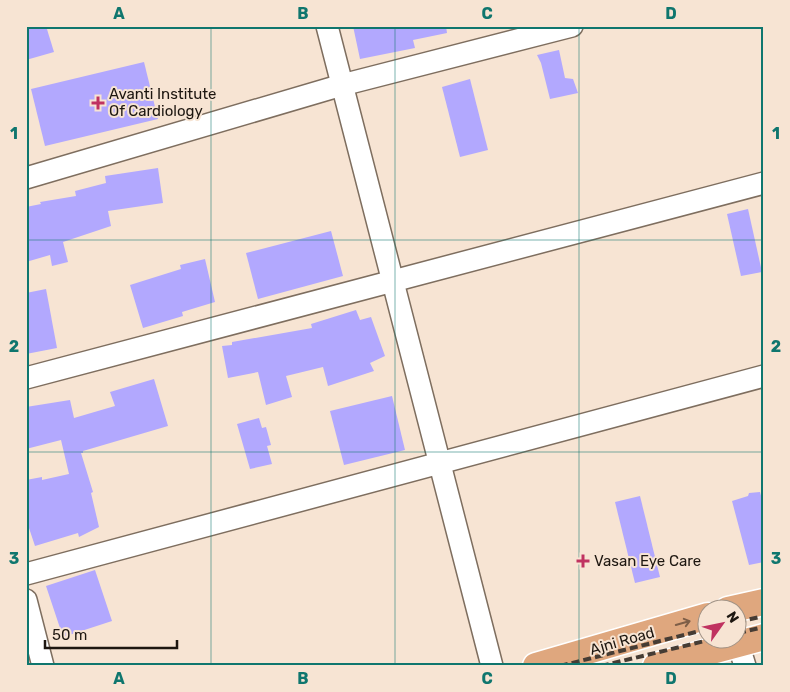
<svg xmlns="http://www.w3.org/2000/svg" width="790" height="692" font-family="Rubik,sans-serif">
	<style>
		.building { fill: #b2a8fe }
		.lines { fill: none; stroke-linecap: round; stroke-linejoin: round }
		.minor-casing { stroke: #7e6e5f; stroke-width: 24 }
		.major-casing { stroke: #fff; stroke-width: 29 }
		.minor { stroke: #fff; stroke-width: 21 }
		.major { stroke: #dfa77e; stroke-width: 26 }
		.rail { stroke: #463c34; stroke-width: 4; stroke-dasharray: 8 4; stroke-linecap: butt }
		.oneway { stroke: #7e5e47 }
		.grid { fill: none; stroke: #0f766e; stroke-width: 1; stroke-opacity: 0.55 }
		.poi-dot { fill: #c03260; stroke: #f7e4d3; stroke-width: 2 }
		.labels { text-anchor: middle; stroke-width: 4; stroke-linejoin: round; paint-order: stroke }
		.poi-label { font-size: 15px; fill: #1d1610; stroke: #f7e4d3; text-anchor: start }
		.street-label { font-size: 15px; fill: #1d1610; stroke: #f7e4d3 }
		.neatline { fill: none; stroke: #0f766e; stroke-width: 2 }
		.grid-label { font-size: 16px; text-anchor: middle; font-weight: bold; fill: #0f766e }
	</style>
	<rect width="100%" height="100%" fill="#f7e4d3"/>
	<g class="building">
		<polygon points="26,26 46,26 54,52 26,60"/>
		<polygon points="353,26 446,26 447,33 413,40 415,48 360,59"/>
		<polygon points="559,50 565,78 573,79 578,93 550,99 541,63 537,55"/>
		<polygon points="144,62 158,119 45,146 31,89"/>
		<polygon points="470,79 488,150 460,157 442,87"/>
		<polygon points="158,168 163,203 108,211 111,226 63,242 68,262 52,266 50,255 26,262 26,207 41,204 40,202 76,196 75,191 106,183 105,176"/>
		<polygon points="748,209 762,272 741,276 727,214"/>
		<polygon points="331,231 343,276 258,299 246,253"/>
		<polygon points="205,259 215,302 182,312 183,316 143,328 130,285 181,269 180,265"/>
		<polygon points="46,289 57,348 26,354 26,293"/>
		<polygon points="356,310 360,320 371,317 385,356 370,363 374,371 328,386 323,367 286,376 292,397 266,405 258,372 228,378 222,346 232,345 232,342 312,328 311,324"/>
		<polygon points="154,379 168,426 83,451 83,453 81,453 93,492 91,493 99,527 79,537 78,533 35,546 26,519 26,480 42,477 42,480 69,474 61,440 26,449 26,407 70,400 74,418 115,406 110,392"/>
		<polygon points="392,396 405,450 344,465 330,411"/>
		<polygon points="259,418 262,428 266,427 271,445 267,446 272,464 250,469 237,424"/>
		<polygon points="760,492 764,507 764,562 749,565 732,501 748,496 749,493"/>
		<polygon points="640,496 660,577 635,583 615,502"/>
		<polygon points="95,570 112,621 63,637 46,586"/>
	</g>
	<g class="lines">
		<g class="minor-casing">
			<g id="minor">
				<polyline points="327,26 492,666"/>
				<polyline points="26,178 342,85 572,26"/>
				<polyline points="26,378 764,183"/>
				<polyline points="26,574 764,376"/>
				<polyline points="26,600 43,666"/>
				<polyline points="738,643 745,666"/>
			</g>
		</g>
		<g class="major-casing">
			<g id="major">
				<polyline points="728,610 764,602"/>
				<polyline points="536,666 708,616"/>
				<polyline points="656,666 764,637"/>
			</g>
		</g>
		<use href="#minor" class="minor"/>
		<use href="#major" class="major"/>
		<g class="rail">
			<polyline points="738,622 764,616"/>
			<polyline points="738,633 764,627"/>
			<polyline points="560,666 708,629"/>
			<polyline points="601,666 709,640"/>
		</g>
	</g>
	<defs><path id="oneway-shaft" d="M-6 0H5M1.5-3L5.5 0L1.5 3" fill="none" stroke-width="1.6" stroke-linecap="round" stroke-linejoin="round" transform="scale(1.25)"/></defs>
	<use class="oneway" href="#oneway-shaft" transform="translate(683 623) rotate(-16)"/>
	<path class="grid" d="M211 26V666M395 26V666M579 26V666M26 240H764M26 452H764"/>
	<g class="poi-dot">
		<path d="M95.5 95.5h5v5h5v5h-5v5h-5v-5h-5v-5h5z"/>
		<path d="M580.5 553.5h5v5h5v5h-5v5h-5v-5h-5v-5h5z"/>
	</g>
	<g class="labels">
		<g class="poi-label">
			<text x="109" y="99">Avanti Institute<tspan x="109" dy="17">Of Cardiology</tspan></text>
			<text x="594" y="566">Vasan Eye Care</text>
		</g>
		<g class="street-label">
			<text transform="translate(622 641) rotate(-16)" y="5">Ajni Road</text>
		</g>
	</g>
	<rect width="790" height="692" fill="none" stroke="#f7e4d3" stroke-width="55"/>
	<g transform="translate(722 624) rotate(57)"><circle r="24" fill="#f7e4d3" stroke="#a09285"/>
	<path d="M0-4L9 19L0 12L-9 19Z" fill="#c03260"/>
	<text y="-8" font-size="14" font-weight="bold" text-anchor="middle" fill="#1d1610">N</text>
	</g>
	<path d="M45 640v8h132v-8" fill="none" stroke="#1d1610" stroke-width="2.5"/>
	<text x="52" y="640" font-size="15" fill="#1d1610" stroke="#f7e4d3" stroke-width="4" paint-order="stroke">50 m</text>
	<rect x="28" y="28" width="734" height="636" class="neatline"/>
	<g class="grid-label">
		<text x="119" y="19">A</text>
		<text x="303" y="19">B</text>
		<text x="487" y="19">C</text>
		<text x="671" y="19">D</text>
		<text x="14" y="139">1</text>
		<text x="776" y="139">1</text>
		<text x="14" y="352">2</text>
		<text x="776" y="352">2</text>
		<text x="14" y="564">3</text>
		<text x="776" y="564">3</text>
		<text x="119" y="684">A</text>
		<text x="303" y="684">B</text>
		<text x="487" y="684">C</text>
		<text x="671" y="684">D</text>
	</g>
</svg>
